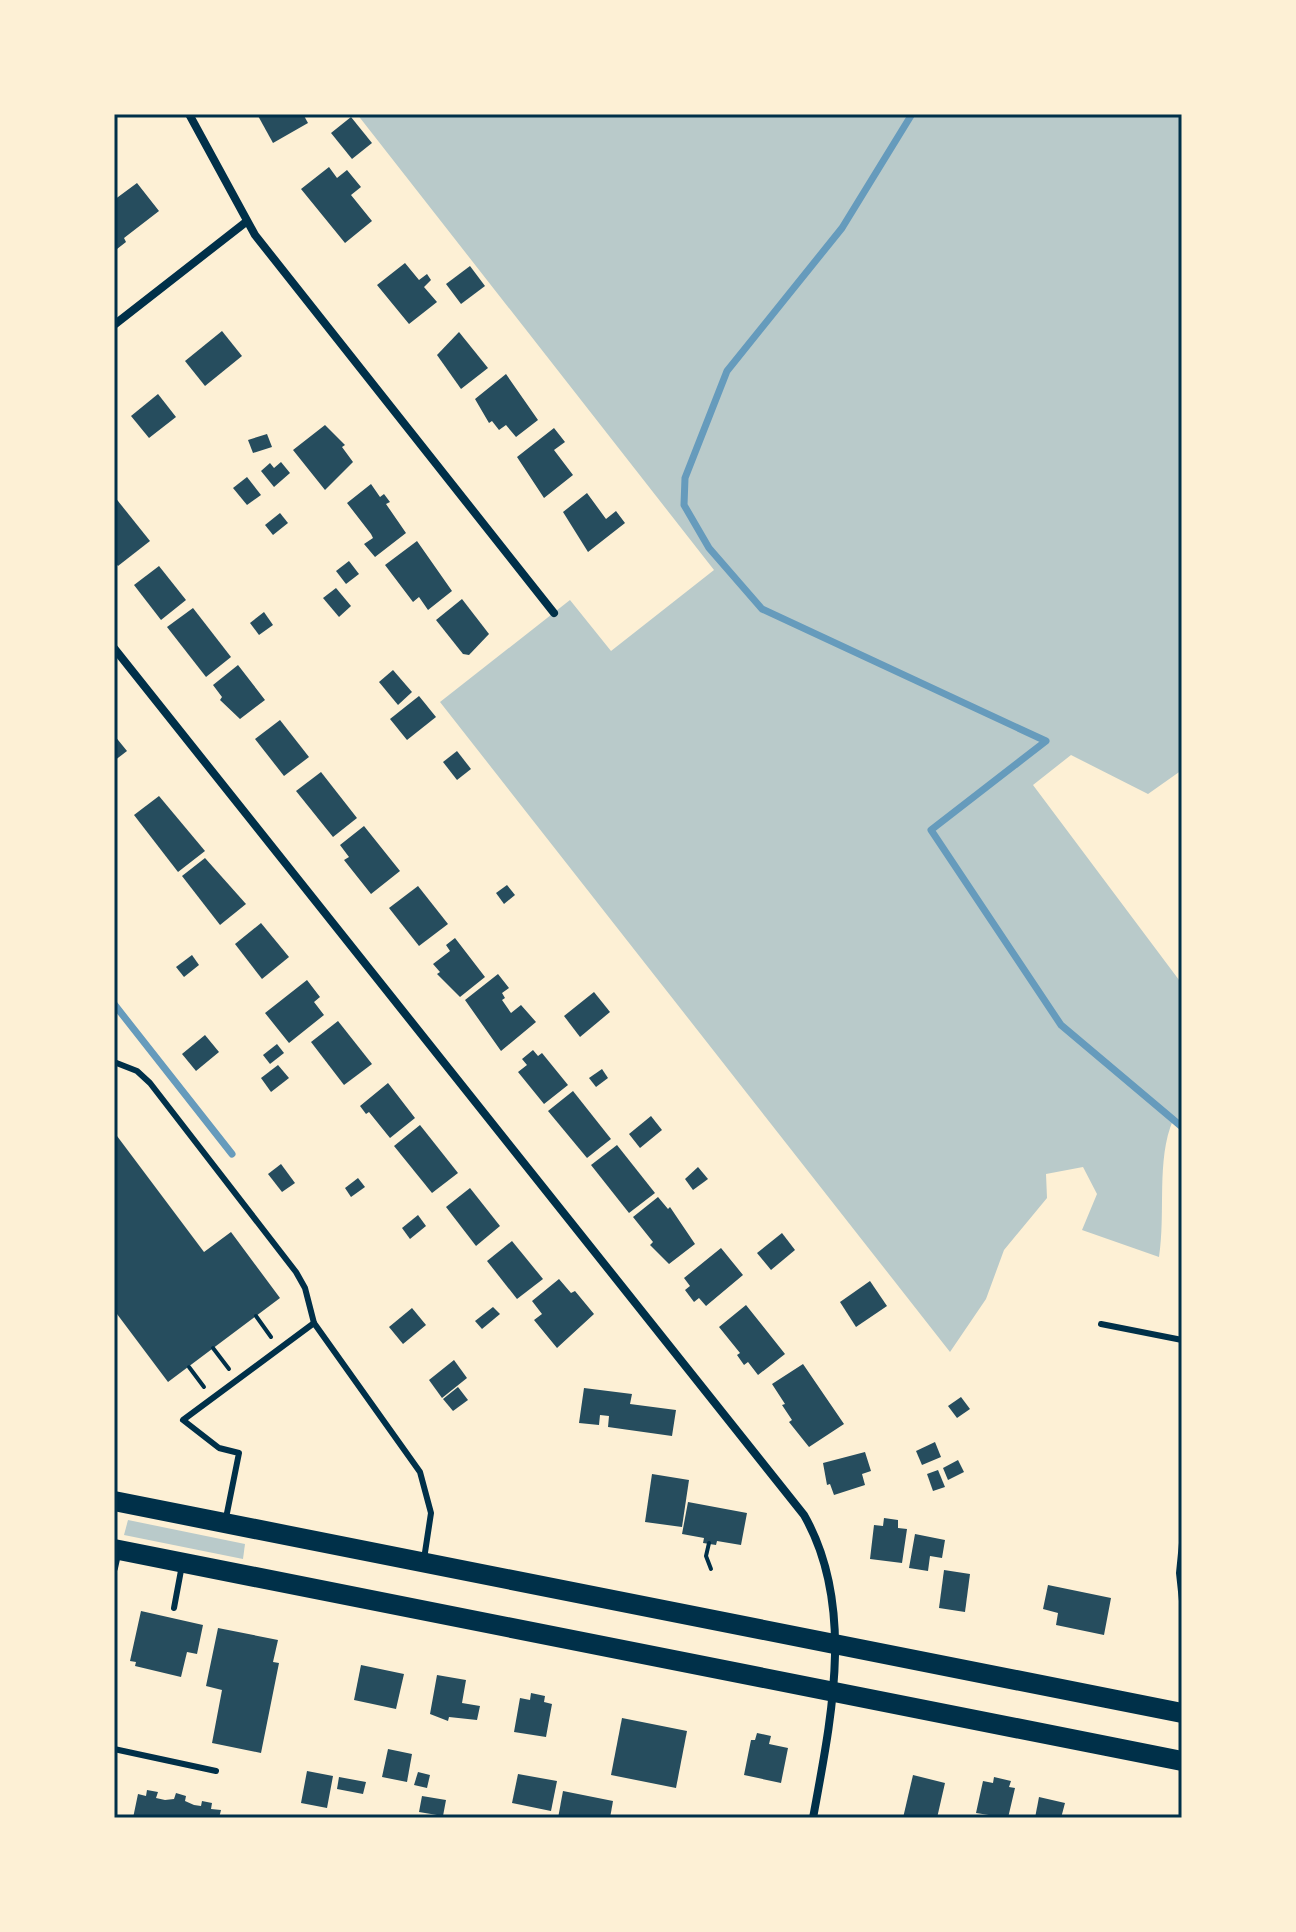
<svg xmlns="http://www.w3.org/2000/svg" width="1296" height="1932" font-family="'Noto Sans',sans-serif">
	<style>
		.green { fill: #b9caca }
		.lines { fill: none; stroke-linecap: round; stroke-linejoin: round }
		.stream { stroke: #669bbc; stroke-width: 7 }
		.building { fill: #264d5e }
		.path { stroke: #003049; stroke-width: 4 }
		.service { stroke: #003049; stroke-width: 6 }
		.minor { stroke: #003049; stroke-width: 8 }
		.primary { stroke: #003049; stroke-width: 20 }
		.neatline { fill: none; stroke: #003049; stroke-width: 3 }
	</style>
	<rect width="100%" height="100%" fill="#fdf0d5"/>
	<g class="green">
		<path d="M357 114H1182V770L1148 794 1071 755 1033 785 1182 984V1127L1173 1120C1156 1160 1166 1213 1159 1257L1082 1230 1097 1194 1083 1167 1046 1174 1047 1198 1004 1250 986 1299 950 1352 440 702 570 600 611 651 714 570Z"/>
		<polygon points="128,1520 245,1544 243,1559 124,1535"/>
	</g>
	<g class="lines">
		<g class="stream">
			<polyline points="912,114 842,228 727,371 685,478 684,505 709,548 762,609 1046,741 931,830 1061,1025 1182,1127"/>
			<polyline points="114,1004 232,1154"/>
		</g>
	</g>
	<g class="building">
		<polygon points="257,114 303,114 308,123 273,143"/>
		<polygon points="351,117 372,143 352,159 331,133"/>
		<polygon points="329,167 337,178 347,170 361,187 351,195 372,221 345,243 301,189"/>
		<polygon points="137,183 159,211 124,238 126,242 117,249 114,244 114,200"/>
		<polygon points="405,263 419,280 427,274 431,280 424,287 437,302 409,324 377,285"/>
		<polygon points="470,266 485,286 461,304 446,284"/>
		<polygon points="222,331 242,356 205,386 185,361"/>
		<polygon points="459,332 488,368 461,389 437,355"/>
		<polygon points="506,374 538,420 516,437 506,425 499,430 492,421 489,423 475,399"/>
		<polygon points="158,394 176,417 149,438 131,416"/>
		<polygon points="325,425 345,445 342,447 353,462 325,490 293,450"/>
		<polygon points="554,428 565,442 554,450 573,475 544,498 517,457"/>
		<polygon points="267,434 272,447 253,453 248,440"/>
		<polygon points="281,462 290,473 274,487 261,471 270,463 274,468"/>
		<polygon points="247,477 261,495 247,505 233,488"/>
		<polygon points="371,484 380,497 384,494 390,502 386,504 406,533 375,557 364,544 373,538 371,534 347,503"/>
		<polygon points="587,493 606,519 616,511 625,523 588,552 563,512"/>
		<polygon points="114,496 150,541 118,566 114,561"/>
		<polygon points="280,513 288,523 273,535 265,525"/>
		<polygon points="417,541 452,591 428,610 419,597 413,602 385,565"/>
		<polygon points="349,561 359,574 346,584 336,571"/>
		<polygon points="159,566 186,600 161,620 134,585"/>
		<polygon points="336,588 351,606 339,617 323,598"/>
		<polygon points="462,599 489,634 469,655 463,654 436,620"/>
		<polygon points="193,608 231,657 206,677 167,627"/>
		<polygon points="264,612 273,625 259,635 250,623"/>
		<polygon points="238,665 265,700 240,719 220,700 222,697 213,685"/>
		<polygon points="393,670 412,692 398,705 379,682"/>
		<polygon points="419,696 436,717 407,740 390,719"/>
		<polygon points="280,720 309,757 284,776 255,739"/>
		<polygon points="114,735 127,751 114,761"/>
		<polygon points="457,751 471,769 457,780 443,762"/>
		<polygon points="321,772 357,818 333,837 296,791"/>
		<polygon points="159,796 205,851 178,872 134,815"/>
		<polygon points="364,826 400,871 371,894 344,860 349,857 340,845"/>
		<polygon points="205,858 246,904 220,925 182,876"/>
		<polygon points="507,885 515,895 504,904 496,893"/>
		<polygon points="418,886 448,924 419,946 389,908"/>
		<polygon points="261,923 289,957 262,979 235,944"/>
		<polygon points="455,938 485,977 460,997 437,974 440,972 433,964 450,951 446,945"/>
		<polygon points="192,955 199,965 184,977 176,967"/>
		<polygon points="498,974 509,988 502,993 505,998 502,1000 511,1013 521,1005 536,1022 501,1051 465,1000"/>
		<polygon points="307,980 320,997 314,1002 324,1015 289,1043 265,1013"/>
		<polygon points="594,992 610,1012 580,1037 564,1016"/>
		<polygon points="338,1021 372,1064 344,1085 311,1042"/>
		<polygon points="205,1035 219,1052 196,1071 182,1054"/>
		<polygon points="277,1044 284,1053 270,1064 263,1055"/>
		<polygon points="533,1050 538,1056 542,1053 568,1085 544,1104 518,1072 527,1065 522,1059"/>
		<polygon points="278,1065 289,1078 271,1092 261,1078"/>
		<polygon points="602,1069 608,1078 596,1087 589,1078"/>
		<polygon points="388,1083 415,1118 390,1138 369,1112 366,1114 360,1106"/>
		<polygon points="573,1091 611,1139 587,1158 548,1111"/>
		<polygon points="651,1116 662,1130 640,1148 629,1134"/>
		<polygon points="420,1125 458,1173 432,1193 394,1146"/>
		<polygon points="114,1132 204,1252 231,1232 280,1298 168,1382 114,1310"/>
		<polygon points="617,1145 655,1193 629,1213 591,1165"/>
		<polygon points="281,1164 295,1183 282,1192 268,1174"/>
		<polygon points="698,1167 708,1179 693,1190 685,1179"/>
		<polygon points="358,1178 365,1187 351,1197 345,1188"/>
		<polygon points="470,1188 500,1226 476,1246 446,1207"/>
		<polygon points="658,1197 668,1209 670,1207 695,1244 669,1264 650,1245 653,1242 633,1217"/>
		<polygon points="418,1215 426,1226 410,1239 402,1228"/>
		<polygon points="782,1233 795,1250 771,1270 757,1253"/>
		<polygon points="512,1241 543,1279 517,1299 487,1261"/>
		<polygon points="721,1248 743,1275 706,1306 699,1298 694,1302 685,1290 690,1286 684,1278"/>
		<polygon points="559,1279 571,1293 575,1291 594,1314 557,1348 534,1320 542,1314 532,1301"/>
		<polygon points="870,1281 887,1306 856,1327 840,1302"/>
		<polygon points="746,1305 785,1354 758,1375 748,1362 744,1365 737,1355 740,1353 719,1327"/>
		<polygon points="493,1307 500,1314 482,1329 475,1321"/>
		<polygon points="412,1308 426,1325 403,1344 389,1327"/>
		<polygon points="454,1360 467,1378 442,1398 429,1380"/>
		<polygon points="803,1364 844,1424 809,1447 789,1422 792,1420 782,1405 785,1404 772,1384"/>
		<polygon points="458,1387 468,1400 453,1411 443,1399"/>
		<polygon points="584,1388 632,1394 630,1404 676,1410 672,1436 608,1427 609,1416 600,1415 599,1425 579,1423"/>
		<polygon points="961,1397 970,1409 957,1418 948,1406"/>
		<polygon points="935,1442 941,1457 922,1465 916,1451"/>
		<polygon points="865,1452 871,1471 862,1474 865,1485 834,1495 830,1484 827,1485 823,1463"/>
		<polygon points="958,1460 964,1472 948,1480 943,1468"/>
		<polygon points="938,1470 945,1487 933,1491 927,1474"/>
		<polygon points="652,1474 689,1480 682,1527 645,1522"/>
		<polygon points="688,1502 747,1513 741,1545 717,1541 716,1545 703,1543 704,1538 682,1534"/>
		<polygon points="884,1518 898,1520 898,1528 907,1529 902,1563 870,1559 874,1525 883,1526"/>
		<polygon points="915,1534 945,1540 942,1558 930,1556 928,1571 909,1568"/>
		<polygon points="944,1570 970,1574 965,1612 939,1608"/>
		<polygon points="1048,1585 1111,1598 1104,1635 1056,1625 1058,1613 1043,1609"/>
		<polygon points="141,1611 203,1625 197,1654 187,1652 181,1677 135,1666 136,1662 130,1661"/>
		<polygon points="218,1628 278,1640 273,1662 279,1663 261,1753 212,1743 222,1690 206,1686"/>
		<polygon points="361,1665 404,1674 396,1709 354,1700"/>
		<polygon points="437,1675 466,1680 462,1703 480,1706 477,1720 449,1717 448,1721 430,1714"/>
		<polygon points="531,1693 545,1696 544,1702 552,1704 546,1737 514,1732 520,1698 530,1700"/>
		<polygon points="622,1718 687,1731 676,1788 611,1775"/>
		<polygon points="757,1733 771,1736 769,1744 788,1748 781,1783 744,1775 751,1740 755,1740"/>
		<polygon points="388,1749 412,1754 407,1782 382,1777"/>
		<polygon points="307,1771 333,1776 327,1808 301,1803"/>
		<polygon points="418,1772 430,1775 427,1788 414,1785"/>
		<polygon points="518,1774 557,1781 551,1811 512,1803"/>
		<polygon points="913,1775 945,1783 937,1818 903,1818"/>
		<polygon points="339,1777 366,1782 363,1794 337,1789"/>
		<polygon points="994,1777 1011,1781 1009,1787 1015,1788 1008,1818 976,1813 983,1781 993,1783"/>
		<polygon points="147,1790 158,1792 156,1798 165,1800 174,1799 176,1793 186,1796 185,1801 194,1805 201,1806 202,1801 212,1803 211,1809 221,1810 219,1818 133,1818 138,1794 146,1796"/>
		<polygon points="563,1791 613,1801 610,1818 558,1818"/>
		<polygon points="422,1796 446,1800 443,1816 419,1812"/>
		<polygon points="1039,1797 1065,1803 1061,1818 1035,1818"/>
	</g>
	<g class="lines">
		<g class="path">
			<polyline points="256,1316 271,1337"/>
			<polyline points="213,1348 229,1369"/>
			<polyline points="189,1367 204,1387"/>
			<polyline points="709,1543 706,1556 711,1569"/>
		</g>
		<g class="service">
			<polyline points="114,1062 137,1071 150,1083 296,1272 305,1288 314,1323"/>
			<polyline points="1101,1324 1182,1340"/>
			<polyline points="226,1518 239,1453 219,1448 183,1420 314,1323 420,1472 431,1513 424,1559"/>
			<polyline points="1182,1543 1179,1573 1182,1601"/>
			<polyline points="174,1608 182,1565"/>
			<polyline points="114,1749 216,1771"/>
		</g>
		<g class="minor">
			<polyline points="189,114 255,235 554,613"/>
			<polyline points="114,325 246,222"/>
			<path d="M114 648 804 1515C856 1606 831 1719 813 1818"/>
			<polyline points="114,1568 118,1550"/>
		</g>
		<g class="primary">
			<polyline points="114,1501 1182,1713"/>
			<polyline points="114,1549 1182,1761"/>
		</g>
	</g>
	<rect width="1296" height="1932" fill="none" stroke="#fdf0d5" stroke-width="232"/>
	<rect x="116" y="116" width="1064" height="1700" class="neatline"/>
</svg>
